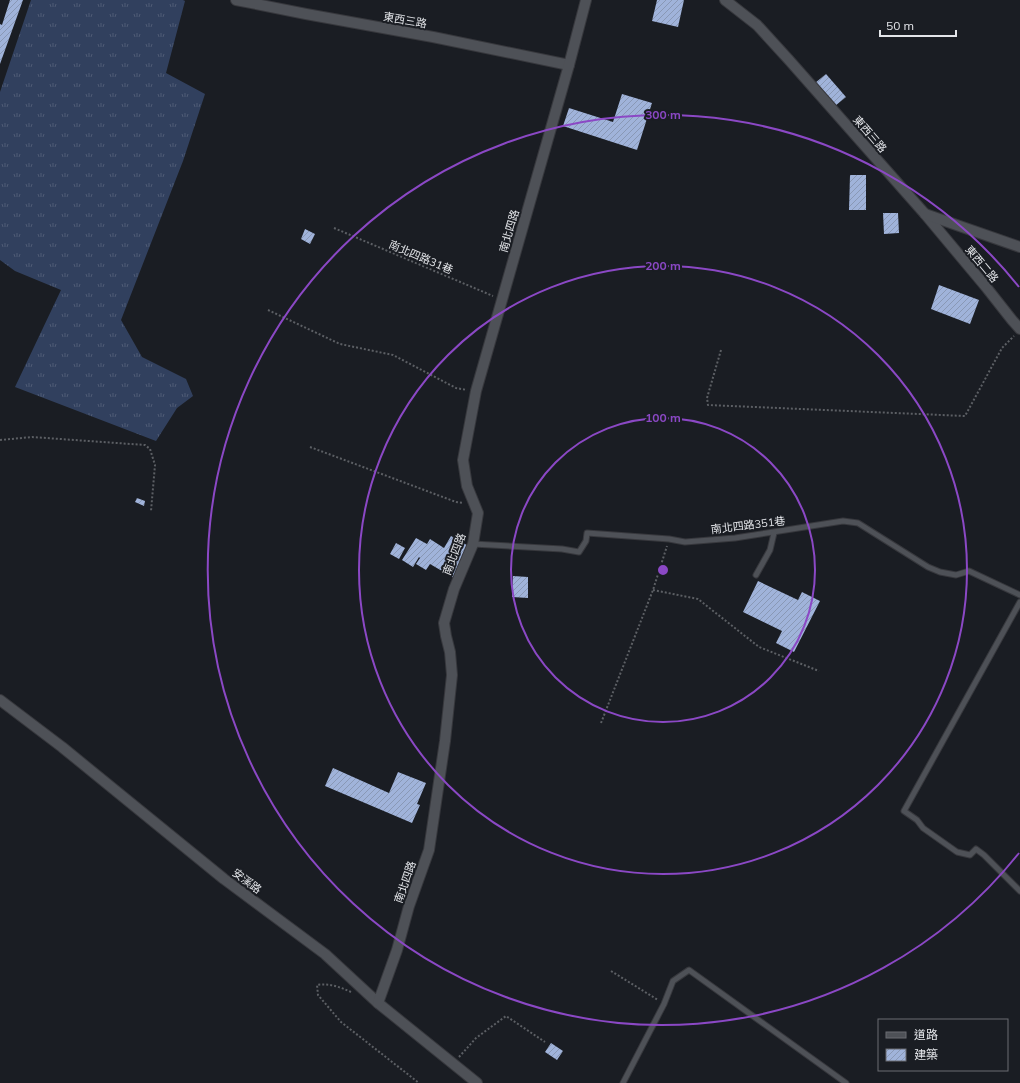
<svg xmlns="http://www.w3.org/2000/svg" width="1020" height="1083" font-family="Mulish,'Noto Sans TC',sans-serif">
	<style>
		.grass { fill: url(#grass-tufts) }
		.building { fill: url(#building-hatch) }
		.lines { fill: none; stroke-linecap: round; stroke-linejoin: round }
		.lane-casing { stroke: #37383d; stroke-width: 7 }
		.street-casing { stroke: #37383d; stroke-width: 12 }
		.path { stroke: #5c5f64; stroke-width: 2; stroke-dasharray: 2 2; stroke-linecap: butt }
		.lane { stroke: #4e5157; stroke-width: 5 }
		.street { stroke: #4e5157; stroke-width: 10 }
		.ring { fill: none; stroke: #8b48c5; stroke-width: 2 }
		.labels { text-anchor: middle; stroke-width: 4; stroke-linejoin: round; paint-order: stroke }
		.street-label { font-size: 11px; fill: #e3e5e9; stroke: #1a1d23 }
		.centre { fill: #8b48c5; stroke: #1a1d23; stroke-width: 2 }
		.ring-label { font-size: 12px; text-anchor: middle; font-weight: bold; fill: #8b48c5; stroke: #1a1d23; stroke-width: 4; stroke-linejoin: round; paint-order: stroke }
	</style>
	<defs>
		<pattern id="grass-tufts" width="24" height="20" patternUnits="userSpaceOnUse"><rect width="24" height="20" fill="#31405e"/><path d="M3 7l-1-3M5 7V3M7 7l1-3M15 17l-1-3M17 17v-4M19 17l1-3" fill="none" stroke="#4f5b75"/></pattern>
		<pattern id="building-hatch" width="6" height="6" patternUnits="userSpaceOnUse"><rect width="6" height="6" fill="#a0b3da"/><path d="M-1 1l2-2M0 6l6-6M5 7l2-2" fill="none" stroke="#8998b5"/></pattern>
	</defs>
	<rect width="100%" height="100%" fill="#1a1d23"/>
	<polygon class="grass" points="31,0 183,0 185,1 166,73 205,94 183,161 121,320 142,357 186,379 193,396 177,408 156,441 15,387 61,290 15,271 0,260 0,92"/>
	<g class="building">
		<polygon points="10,0 23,0 0,64 0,24 2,25"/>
		<polygon points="657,0 684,0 678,27 652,21"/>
		<polygon points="826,74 846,97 835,106 815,83"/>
		<polygon points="622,94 652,103 637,150 563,126 569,108 613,122"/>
		<polygon points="850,175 866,175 866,210 849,210"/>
		<polygon points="883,213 898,213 899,233 884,234"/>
		<polygon points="305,229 315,234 310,244 301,239"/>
		<polygon points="939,285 979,300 970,324 931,309"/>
		<polygon points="137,498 145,501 144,506 135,502"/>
		<polygon points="451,536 472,548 454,578 430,564 426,570 416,564 420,558 419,557 413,567 402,560 416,538 427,544 430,539 444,548"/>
		<polygon points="396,543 405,548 399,559 390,554"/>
		<polygon points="513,576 528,577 528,598 512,597"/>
		<polygon points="758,581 798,600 802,592 820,601 794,652 776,643 782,631 743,612"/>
		<polygon points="333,768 389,793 398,772 426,783 417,804 420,805 412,823 325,786"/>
		<polygon points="551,1043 563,1051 557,1060 545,1052"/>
	</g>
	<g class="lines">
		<g class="lane-casing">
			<g id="lane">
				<polyline points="473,544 562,549 579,552 586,541 587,533 669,539 685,542 735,538 843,521 858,523 928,567 940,572 956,575 969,571 1020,595"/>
				<polyline points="756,575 770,550 774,533"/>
				<polyline points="1020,602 904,811 917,820 923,828 957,852 970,855 976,849 984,855 1020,891"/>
				<polyline points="623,1083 664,1004 673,981 689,970 846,1083"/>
			</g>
		</g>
		<g class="street-casing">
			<g id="street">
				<polyline points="236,0 306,14 433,37 569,65"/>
				<polyline points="725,0 757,25 789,60 925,214 986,287 1012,320 1020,329"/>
				<polyline points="925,214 1020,247"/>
				<polyline points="0,700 62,747 224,879 325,954 378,1003 477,1083"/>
				<polyline points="378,1003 397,950 409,906 429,850 445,741 452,675 450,652 446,636 444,623 454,589 473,544 478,513 467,486 463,460 476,391 569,65 586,0"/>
			</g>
		</g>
		<g class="path">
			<polyline points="334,228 493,296"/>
			<polyline points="268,310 340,344 393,355 456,388 467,390"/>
			<polyline points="721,350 707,398 708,405 965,416 1002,348 1014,336"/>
			<polyline points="0,440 32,437 145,445 150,449 155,465 151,511"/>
			<polyline points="310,447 456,502 463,503"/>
			<polyline points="653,590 698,599 759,647 819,671"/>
			<polyline points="601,723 653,590 667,546"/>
			<polyline points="611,971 658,1000"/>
			<path d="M351 992C340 987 329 983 317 985L318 995 341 1022 419 1083"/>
			<polyline points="459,1057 476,1038 506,1016 545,1042"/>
		</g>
		<use href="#lane" class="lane"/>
		<use href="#street" class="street"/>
	</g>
	<g class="ring">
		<circle cx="663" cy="570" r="152"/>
		<circle cx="663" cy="570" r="304"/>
		<path d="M1019 853A455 455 0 1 1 1019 287"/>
	</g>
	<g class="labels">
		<g class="street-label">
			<text transform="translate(405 20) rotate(10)" y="4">東西三路</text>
			<text transform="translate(870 134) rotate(49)" y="4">東西三路</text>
			<text transform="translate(509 231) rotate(-74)" y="4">南北四路</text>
			<text transform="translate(421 257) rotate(23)" y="4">南北四路31巷</text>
			<text transform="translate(982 264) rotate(50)" y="4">東西二路</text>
			<text transform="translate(748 525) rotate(-7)" y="4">南北四路351巷</text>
			<text transform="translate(454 554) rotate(-69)" y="4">南北四路</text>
			<text transform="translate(247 881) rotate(37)" y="4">安溪路</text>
			<text transform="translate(405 882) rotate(-71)" y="4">南北四路</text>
		</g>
	</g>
	<circle cx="663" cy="570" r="6" class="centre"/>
	<g class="ring-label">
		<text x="663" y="119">300 m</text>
		<text x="663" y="270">200 m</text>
		<text x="663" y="422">100 m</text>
	</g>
	<rect x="878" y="1019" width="130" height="52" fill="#1a1d23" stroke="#6a6d72"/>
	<rect x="886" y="1032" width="20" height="6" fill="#4e5157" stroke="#6a6d72"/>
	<text x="914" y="1039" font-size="12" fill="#e3e5e9">道路</text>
	<rect x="886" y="1049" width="20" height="12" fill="url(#building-hatch)" stroke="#6a6d72"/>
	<text x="914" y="1059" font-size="12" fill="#e3e5e9">建築</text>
	<path d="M880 30v6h76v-6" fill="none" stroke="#e3e5e9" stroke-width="2"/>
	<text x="886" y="30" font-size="12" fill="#e3e5e9" stroke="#1a1d23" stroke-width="3" paint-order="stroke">50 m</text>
</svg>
